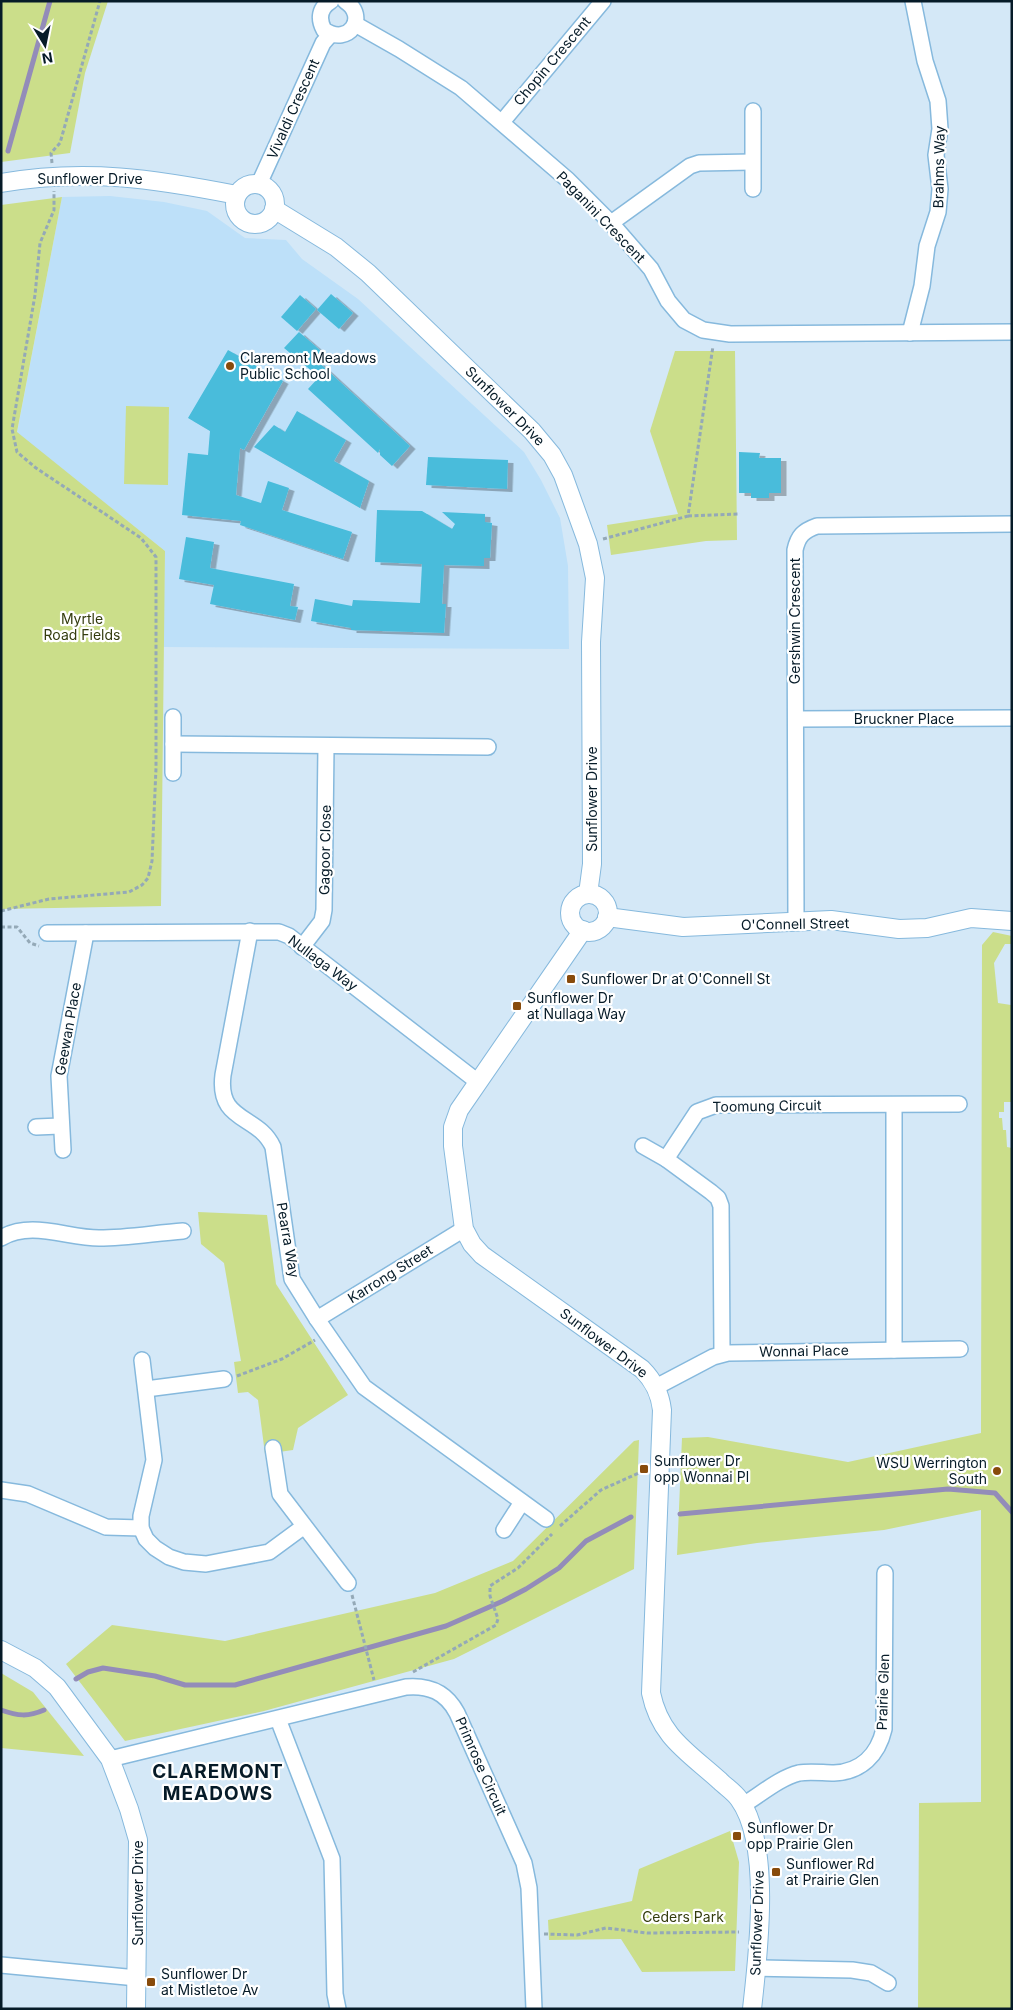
<svg xmlns="http://www.w3.org/2000/svg" width="1013" height="2010" font-family="Inter,sans-serif">
	<style>
		.built { fill: #bde0f9 }
		.green { fill: #cbde8a }
		.lines { fill: none; stroke-linecap: round; stroke-linejoin: round }
		.stream { stroke: #938cb9; stroke-width: 5 }
		.building { fill: #48bcdb; filter: url(#shadow) }
		.minor-casing { stroke: #86b9dd; stroke-width: 18 }
		.tertiary-casing { stroke: #86b9dd; stroke-width: 20 }
		.path { stroke: #94a9b7; stroke-width: 3; stroke-dasharray: 4 2.5; stroke-linecap: butt }
		.minor { stroke: #fff; stroke-width: 15 }
		.tertiary { stroke: #fff; stroke-width: 18 }
		.poi-dot { fill: #884b0b; stroke: #fff; stroke-width: 2 }
		.labels { text-anchor: middle; stroke-width: 4.5; stroke-linejoin: round; paint-order: stroke }
		.street-label { font-size: 14px; fill: #061b28; stroke: #fff }
		.poi-label { font-size: 14px; fill: #061b28; stroke: #fff; text-anchor: start }
		.park-label { font-size: 14px; fill: #343c0e; stroke: #fff }
		.district-label { font-size: 19px; font-weight: bold; letter-spacing: 1px; fill: #061b28; stroke: #fff }
	</style>
	<defs>
		<filter id="shadow"><feDropShadow dx="5.5" dy="3" stdDeviation="0" flood-color="#0004"/></filter>
	</defs>
	<rect width="100%" height="100%" fill="#d4e8f7"/>
	<polygon class="built" points="110,196 164,202 207,211 245,238 286,240 302,259 358,299 524,452 541,480 560,518 568,566 569,649 163,647 165,551 17,433 62,197"/>
	<g class="green">
		<polygon points="1,1 108,1 85,73 70,153 1,162"/>
		<polygon points="62,197 17,432 165,551 161,906 1,909 1,205"/>
		<polygon points="675,351 735,351 737,540 706,541 611,555 607,525 678,514 650,431"/>
		<polygon points="126,406 169,407 168,485 124,484"/>
		<polygon points="993,932 1012,936 1012,944 1005,944 994,963 998,1003 1011,1005 1012,1102 1004,1102 1004,1112 999,1112 999,1118 1002,1118 1003,1130 1006,1130 1007,1147 1012,1148 1012,2009 918,2009 919,1803 981,1802 981,1510 884,1530 757,1543 677,1555 682,1438 708,1437 848,1462 981,1433 982,945"/>
		<polygon points="198,1212 267,1215 276,1284 348,1395 298,1428 293,1450 265,1454 258,1400 248,1392 238,1393 234,1362 241,1361 224,1263 201,1244"/>
		<polygon points="639,1440 634,1569 454,1659 264,1711 125,1741 66,1664 112,1625 225,1641 435,1593 513,1561 634,1441"/>
		<polygon points="1,1673 33,1692 84,1756 1,1748"/>
		<polygon points="730,1831 739,1862 735,1971 642,1972 621,1939 549,1940 548,1920 632,1901 639,1869"/>
	</g>
	<g class="lines">
		<g class="stream">
			<polyline points="8,151 50,1"/>
			<polyline points="680,1514 948,1489 995,1493 1012,1512"/>
			<polyline points="76,1679 88,1672 103,1668 155,1676 185,1685 235,1685 446,1626 503,1601 526,1589 559,1568 586,1541 631,1517"/>
			<path d="M1 1710C18 1716 28 1717 44 1710"/>
		</g>
	</g>
	<g class="building">
		<polygon points="331,294 353,313 339,329 317,310"/>
		<polygon points="300,295 316,309 297,331 281,317"/>
		<polygon points="299,332 321,351 314,358 410,446 392,466 380,455 380,449 378,453 308,389 319,377 284,348"/>
		<polygon points="228,350 283,381 244,450 240,448 236,495 261,503 268,481 289,488 282,510 352,532 343,559 240,525 241,521 182,515 188,453 208,455 210,431 188,418"/>
		<polygon points="297,411 346,440 334,461 369,481 360,508 254,447 274,425 285,432"/>
		<polygon points="739,452 760,453 759,458 781,458 781,493 769,493 769,498 751,498 751,493 739,493"/>
		<polygon points="428,457 508,460 507,489 426,485"/>
		<polygon points="377,510 422,511 452,529 455,524 442,512 485,514 485,522 492,523 490,558 484,558 484,566 444,565 442,604 446,604 444,633 351,630 351,628 311,621 315,599 352,606 353,600 420,603 422,564 375,562"/>
		<polygon points="186,537 214,542 210,568 294,584 290,606 298,607 295,620 210,604 214,585 179,579"/>
	</g>
	<g class="lines">
		<g class="minor-casing">
			<g id="minor">
				<path d="M331 1C319 8 318 19 324 30 349 47 369 16 345 1"/>
				<polyline points="355,24 399,49 461,88 568,180 611,223 651,269 668,301 684,320 703,330 730,334 1012,332"/>
				<polyline points="502,122 603,1"/>
				<polyline points="259,184 323,43 330,35"/>
				<polyline points="753,189 753,111"/>
				<polyline points="611,223 690,166 699,163 752,162"/>
				<polyline points="910,333 922,286 927,246 938,212 940,189 936,155 940,129 938,101 925,61 913,1"/>
				<polyline points="796,719 1012,718"/>
				<polyline points="173,744 488,747"/>
				<polyline points="173,773 173,717"/>
				<path d="M796 921 795 550C798 536 803 531 817 526L1012 524"/>
				<path d="M250 931 223 1075C217 1123 258 1114 273 1147L292 1279 317 1319 364 1387 546 1519"/>
				<polyline points="47,933 279,932 289,936 478,1082"/>
				<polyline points="302,947 322,921 324,910 326,747"/>
				<polyline points="36,1127 60,1126"/>
				<polyline points="643,1146 666,1159 711,1192 718,1198 721,1206 722,1353"/>
				<polyline points="63,1150 59,1076 86,933"/>
				<polyline points="666,1159 697,1112 716,1105 959,1104"/>
				<path d="M1 1238C31 1220 67 1238 99 1238 127 1238 155 1233 183 1231"/>
				<polyline points="317,1319 464,1229"/>
				<polyline points="894,1350 894,1105"/>
				<polyline points="142,1360 154,1460 141,1516 141,1528 146,1539 155,1548 169,1557 184,1562 206,1564 269,1552 303,1527"/>
				<polyline points="656,1387 713,1357 728,1353 960,1349"/>
				<polyline points="146,1389 224,1379"/>
				<polyline points="273,1448 280,1494 348,1583"/>
				<polyline points="1,1490 28,1494 106,1527 141,1528"/>
				<polyline points="504,1530 522,1502"/>
				<polyline points="278,1719 332,1859 335,1994 338,2009"/>
				<path d="M110 1759 406 1687C429 1685 446 1692 457 1713L524 1863 529 1888 534 2009"/>
				<path d="M743 1805C760 1795 779 1778 799 1773 810 1771 823 1773 834 1773 861 1772 878 1755 884 1729L885 1573"/>
				<polyline points="1,1965 137,1978"/>
				<polyline points="756,1968 852,1970 871,1973 888,1983"/>
			</g>
		</g>
		<g class="tertiary-casing">
			<g id="tertiary">
				<path d="M1 183C85 168 155 179 237 195"/>
				<circle cx="255" cy="204" r="20"/>
				<polyline points="274,209 336,247 368,273 532,431 552,455 563,475 588,544 595,578 591,642 592,864 588,894"/>
				<circle cx="589" cy="913" r="19"/>
				<polyline points="607,917 683,927 831,920 899,929 927,928 971,918 1012,921"/>
				<path d="M583 930 459 1110 453 1127V1146L464 1229 472 1244 482 1255 642 1369C654 1381 660 1393 662 1410L651 1693C660 1737 688 1752 720 1781 726 1787 734 1792 739 1799 772 1844 758 1955 752 2009"/>
				<polyline points="1,1650 35,1668 57,1687 110,1759 129,1809 138,1840 136,2009"/>
			</g>
		</g>
		<g class="path">
			<polyline points="52,163 51,153 60,143 100,1"/>
			<polyline points="688,516 740,514"/>
			<polyline points="603,539 688,516 713,346"/>
			<polyline points="1,911 49,899 129,892 142,885 148,878 152,861 156,768 156,557 141,538 36,468 17,452 12,429 35,295 40,243 54,210 54,191"/>
			<polyline points="1,927 17,927 30,943 39,946"/>
			<polyline points="237,1376 282,1359 315,1340"/>
			<polyline points="560,1526 601,1490 641,1472"/>
			<polyline points="352,1595 374,1680"/>
			<polyline points="413,1672 496,1625 498,1619 490,1596 490,1586 518,1568 552,1534"/>
			<polyline points="544,1934 577,1935 606,1928 647,1933 739,1932"/>
		</g>
		<use href="#minor" class="minor"/>
		<use href="#tertiary" class="tertiary"/>
	</g>
	<g class="poi-dot">
		<circle cx="230" cy="366" r="5"/>
		<rect x="566" y="974" width="10" height="10" rx="2.5"/>
		<rect x="512" y="1001" width="10" height="10" rx="2.5"/>
		<rect x="639" y="1464" width="10" height="10" rx="2.5"/>
		<circle cx="997" cy="1471" r="5"/>
		<rect x="732" y="1831" width="10" height="10" rx="2.5"/>
		<rect x="771" y="1867" width="10" height="10" rx="2.5"/>
		<rect x="146" y="1977" width="10" height="10" rx="2.5"/>
	</g>
	<g class="labels">
		<g class="street-label">
			<text transform="translate(552 61) rotate(-50)" y="5">Chopin Crescent</text>
			<text transform="translate(293 109) rotate(-66)" y="5">Vivaldi Crescent</text>
			<text transform="translate(939 167) rotate(-89)" y="5">Brahms Way</text>
			<text x="90" y="184">Sunflower Drive</text>
			<text transform="translate(601 217) rotate(46)" y="5">Paganini Crescent</text>
			<text transform="translate(505 406) rotate(45)" y="5">Sunflower Drive</text>
			<text transform="translate(795 621) rotate(-90)" y="5">Gershwin Crescent</text>
			<text x="904" y="724">Bruckner Place</text>
			<text transform="translate(592 799) rotate(-90)" y="5">Sunflower Drive</text>
			<text transform="translate(325 850) rotate(-89)" y="5">Gagoor Close</text>
			<text transform="translate(795 924) rotate(-1)" y="5">O'Connell Street</text>
			<text transform="translate(323 963) rotate(37)" y="5">Nullaga Way</text>
			<text transform="translate(68 1029) rotate(-80)" y="5">Geewan Place</text>
			<text transform="translate(767 1106) rotate(-1)" y="5">Toomung Circuit</text>
			<text transform="translate(288 1240) rotate(80)" y="5">Pearra Way</text>
			<text transform="translate(390 1274) rotate(-32)" y="5">Karrong Street</text>
			<text transform="translate(604 1343) rotate(37)" y="5">Sunflower Drive</text>
			<text transform="translate(804 1351) rotate(-1)" y="5">Wonnai Place</text>
			<text transform="translate(883 1692) rotate(-88)" y="5">Prairie Glen</text>
			<text transform="translate(481 1766) rotate(66)" y="5">Primrose Circuit</text>
			<text transform="translate(138 1893) rotate(-90)" y="5">Sunflower Drive</text>
			<text transform="translate(757 1923) rotate(-88)" y="5">Sunflower Drive</text>
		</g>
		<g class="poi-label">
			<text x="240" y="363">Claremont Meadows<tspan x="240" dy="16">Public School</tspan></text>
			<text x="581" y="984">Sunflower Dr at O'Connell St</text>
			<text x="527" y="1003">Sunflower Dr<tspan x="527" dy="16">at Nullaga Way</tspan></text>
			<text x="654" y="1466">Sunflower Dr<tspan x="654" dy="16">opp Wonnai Pl</tspan></text>
			<text x="987" y="1468" text-anchor="end">WSU Werrington<tspan x="987" dy="16">South</tspan></text>
			<text x="747" y="1833">Sunflower Dr<tspan x="747" dy="16">opp Prairie Glen</tspan></text>
			<text x="786" y="1869">Sunflower Rd<tspan x="786" dy="16">at Prairie Glen</tspan></text>
			<text x="161" y="1979">Sunflower Dr<tspan x="161" dy="16">at Mistletoe Av</tspan></text>
		</g>
		<g class="park-label">
			<text x="82" y="624">Myrtle<tspan x="82" dy="16">Road Fields</tspan></text>
			<text x="683" y="1922">Ceders Park</text>
		</g>
		<g class="district-label">
			<text x="218" y="1778">CLAREMONT<tspan x="218" dy="22">MEADOWS</tspan></text>
		</g>
	</g>
	<rect width="1013" height="2010" fill="none" stroke="#061b28" stroke-width="5"/>
	<g transform="translate(45 45) rotate(170)" stroke="#ffffff" stroke-width="4" paint-order="stroke">
	<path d="M0-4L9 19L0 12L-9 19Z" fill="#061b28"/>
	<text y="-8" font-size="14" font-weight="bold" text-anchor="middle" fill="#061b28">N</text>
	</g>
</svg>
